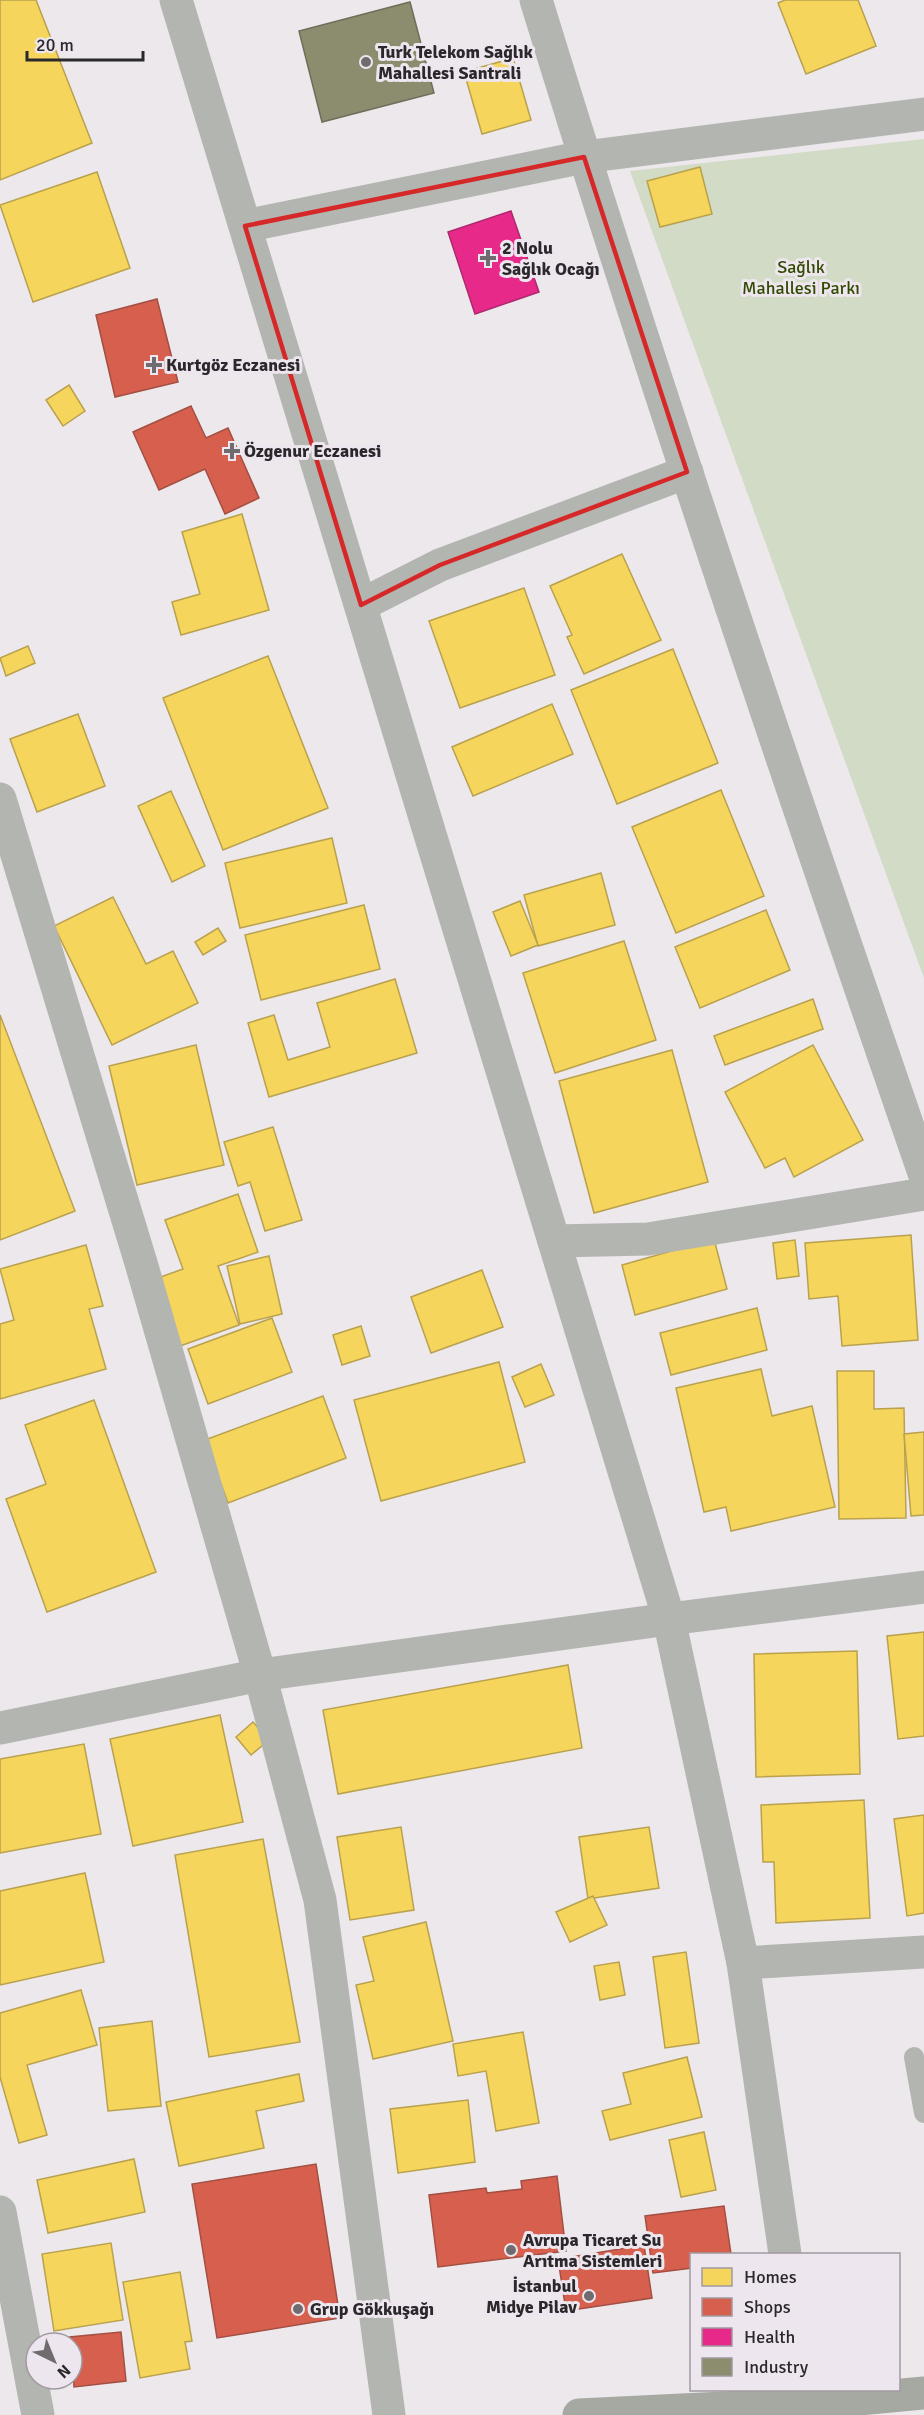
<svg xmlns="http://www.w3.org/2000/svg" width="924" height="2415" font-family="Signika,sans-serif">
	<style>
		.green { fill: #d2dbc5 }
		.homes { fill: #f6d55c; stroke: #b9a14d; stroke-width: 1.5 }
		.shops { fill: #d6604d; stroke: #a34f43; stroke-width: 1.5 }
		.health { fill: #e7298a; stroke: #af296e; stroke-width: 1.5 }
		.industry { fill: #8c8c6e; stroke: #6f6e5a; stroke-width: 1.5 }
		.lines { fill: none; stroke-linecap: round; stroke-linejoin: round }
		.lane { stroke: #b3b5b0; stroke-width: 20 }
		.street { stroke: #b3b5b0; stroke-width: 33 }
		.highway { stroke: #a6a8a2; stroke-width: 33 }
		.marked { fill: none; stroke: #d62828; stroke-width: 4.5; stroke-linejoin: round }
		.poi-dot { fill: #6f6b6f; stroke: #eee6ee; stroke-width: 2 }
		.labels { text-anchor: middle; stroke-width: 6; stroke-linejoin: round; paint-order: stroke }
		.poi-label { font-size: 18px; font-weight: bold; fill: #2b282b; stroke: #eee6ee; text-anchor: start }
		.park-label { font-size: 18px; fill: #314900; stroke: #eee6ee }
	</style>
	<rect width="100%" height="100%" fill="#ece8ec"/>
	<polygon class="green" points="924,139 924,978 630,171"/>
	<g class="homes">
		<polygon points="0,0 36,0 92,143 0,180"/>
		<polygon points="785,0 858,0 876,46 806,74 778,3"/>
		<polygon points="513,58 531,120 482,134 464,72"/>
		<polygon points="700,167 712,214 660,227 647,181"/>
		<polygon points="97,172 130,268 33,302 0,205"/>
		<polygon points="69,385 85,411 63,426 46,400"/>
		<polygon points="242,514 269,610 181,635 172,602 200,594 182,532"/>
		<polygon points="622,554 661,640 584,674 567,637 572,635 550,586"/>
		<polygon points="524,588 555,675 460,708 429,621"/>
		<polygon points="28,646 35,663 6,676 0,658"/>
		<polygon points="673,649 718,763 617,804 571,690"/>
		<polygon points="268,656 328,808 223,850 163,698"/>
		<polygon points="552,704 573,754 473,796 452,747"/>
		<polygon points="78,714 105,786 37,812 10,739"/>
		<polygon points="721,790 764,896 676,933 632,827"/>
		<polygon points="171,791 205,866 172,882 138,806"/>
		<polygon points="332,838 347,903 240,928 225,863"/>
		<polygon points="601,873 615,925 538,946 524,895"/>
		<polygon points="113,897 146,964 173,951 198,1003 112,1045 54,926"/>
		<polygon points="520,901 538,945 511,956 493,912"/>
		<polygon points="364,905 380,969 261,1000 245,935"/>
		<polygon points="766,910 790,970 700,1008 675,947"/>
		<polygon points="218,928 226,941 203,955 195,942"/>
		<polygon points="624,941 656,1040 555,1073 523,973"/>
		<polygon points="395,979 417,1053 269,1097 248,1023 274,1015 288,1060 330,1047 317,1003"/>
		<polygon points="813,999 823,1029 725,1065 714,1036"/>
		<polygon points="0,1015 75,1211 0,1240"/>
		<polygon points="196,1045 224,1165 137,1185 109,1066"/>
		<polygon points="813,1045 863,1140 794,1177 785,1158 765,1168 725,1092"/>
		<polygon points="672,1050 708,1182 594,1213 559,1081"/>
		<polygon points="273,1127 302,1220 265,1231 250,1182 238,1186 224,1142"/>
		<polygon points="238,1194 258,1252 218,1266 239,1325 180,1346 155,1279 183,1269 165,1220"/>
		<polygon points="911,1235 918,1340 842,1346 838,1296 809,1299 805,1243"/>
		<polygon points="714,1239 727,1289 635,1315 622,1265"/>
		<polygon points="795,1240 799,1276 777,1279 773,1243"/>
		<polygon points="86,1245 103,1306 89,1309 106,1369 0,1399 0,1324 14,1320 0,1269"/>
		<polygon points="269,1256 282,1314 240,1324 227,1266"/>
		<polygon points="482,1270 503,1327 431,1353 411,1297"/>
		<polygon points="757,1308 767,1350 671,1375 660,1333"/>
		<polygon points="272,1318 292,1372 208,1404 188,1349"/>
		<polygon points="361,1326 370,1356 342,1365 333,1335"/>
		<polygon points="499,1362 525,1462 381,1501 354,1400"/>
		<polygon points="541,1364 554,1395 525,1407 512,1377"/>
		<polygon points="761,1369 772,1416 812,1406 835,1507 731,1531 726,1507 704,1512 676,1388"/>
		<polygon points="837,1371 874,1371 874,1409 904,1408 906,1518 839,1519"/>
		<polygon points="323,1396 346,1458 228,1503 205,1440"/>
		<polygon points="94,1400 156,1572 47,1612 6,1499 46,1484 25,1425"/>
		<polygon points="924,1432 924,1515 911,1516 904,1434"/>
		<polygon points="924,1632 924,1736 898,1739 887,1636"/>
		<polygon points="857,1651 860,1774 756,1777 754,1654"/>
		<polygon points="568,1665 582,1748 338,1794 323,1710"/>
		<polygon points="220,1715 243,1822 133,1846 110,1739"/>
		<polygon points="253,1722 269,1740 251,1755 236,1737"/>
		<polygon points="84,1744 101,1834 0,1853 0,1759"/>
		<polygon points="864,1800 870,1918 776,1923 774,1862 763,1862 761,1805"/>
		<polygon points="924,1815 924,1913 907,1916 894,1819"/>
		<polygon points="401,1827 414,1910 350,1920 337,1837"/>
		<polygon points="649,1827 659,1888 588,1899 579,1837"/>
		<polygon points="263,1839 300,2042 209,2057 175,1855"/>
		<polygon points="85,1873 104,1962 0,1985 0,1891"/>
		<polygon points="593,1896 607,1925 570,1942 556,1912"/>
		<polygon points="426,1922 453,2041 373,2059 356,1985 374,1981 363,1937"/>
		<polygon points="686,1952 699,2043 665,2048 653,1957"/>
		<polygon points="619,1962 625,1995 600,2000 594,1966"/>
		<polygon points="81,1990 97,2045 27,2065 47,2135 19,2143 0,2077 0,2013"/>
		<polygon points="152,2021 161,2106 108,2111 99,2028"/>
		<polygon points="523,2032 539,2123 496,2131 486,2071 458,2076 453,2044"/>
		<polygon points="687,2057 702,2117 610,2140 602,2111 631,2104 623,2073"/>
		<polygon points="299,2074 304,2101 256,2111 264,2148 179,2166 166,2102"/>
		<polygon points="468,2100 475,2162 398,2173 390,2109"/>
		<polygon points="704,2132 716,2190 681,2197 669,2140"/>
		<polygon points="134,2159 145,2212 48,2233 37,2180"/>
		<polygon points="111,2243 123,2320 54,2331 42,2254"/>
		<polygon points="180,2272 192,2341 185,2342 190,2369 140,2378 123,2282"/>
	</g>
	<g class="shops">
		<polygon points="157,299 178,382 115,397 96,315"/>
		<polygon points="191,406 206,438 228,428 259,498 225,514 205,469 159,490 133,432"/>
		<polygon points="316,2164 340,2318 217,2338 192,2184"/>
		<polygon points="557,2176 566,2251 438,2267 429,2195 486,2188 487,2193 522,2189 521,2181"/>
		<polygon points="724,2206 731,2254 692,2254 692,2268 653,2273 645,2216"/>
		<polygon points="644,2245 652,2298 566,2311 558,2259"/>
		<polygon points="121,2332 126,2381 74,2387 72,2343 70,2337"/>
	</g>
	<polygon class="health" points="511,211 539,292 475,314 448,232"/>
	<polygon class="industry" points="410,2 434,93 322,122 299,31"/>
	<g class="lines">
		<polyline class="lane" points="914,2057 924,2113"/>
		<g class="street">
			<polyline points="176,0 669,1619 743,1963 785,2254"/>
			<path d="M536 0C657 394 790 784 924 1173"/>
			<polyline points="245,226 584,157 924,114"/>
			<polyline points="361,605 440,565 687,472"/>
			<polyline points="0,799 141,1263 260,1675 320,1900 389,2415"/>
			<polyline points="554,1241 648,1239 924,1194"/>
			<polyline points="0,1728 260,1675 669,1619 924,1587"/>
			<polyline points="743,1963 924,1952"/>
			<polyline points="0,2212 38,2415"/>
		</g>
		<polyline class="highway" points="579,2415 806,2404 924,2393"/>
	</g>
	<path class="marked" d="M584 157 687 472 440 565 361 605 245 226Z"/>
	<g class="poi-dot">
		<circle cx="366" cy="62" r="6"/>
		<path d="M485 249h6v6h6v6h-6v6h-6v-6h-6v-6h6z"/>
		<path d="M151 356h6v6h6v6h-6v6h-6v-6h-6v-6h6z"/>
		<path d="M229 442h6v6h6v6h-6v6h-6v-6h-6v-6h6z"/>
		<circle cx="511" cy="2250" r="6"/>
		<circle cx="589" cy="2296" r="6"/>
		<circle cx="298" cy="2309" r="6"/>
	</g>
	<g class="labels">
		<g class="poi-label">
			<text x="378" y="58">Turk Telekom Sağlık<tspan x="378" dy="21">Mahallesi Santrali</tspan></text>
			<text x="502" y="254">2 Nolu<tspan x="502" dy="21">Sağlık Ocağı</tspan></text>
			<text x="166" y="371">Kurtgöz Eczanesi</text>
			<text x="244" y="457">Özgenur Eczanesi</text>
			<text x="523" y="2246">Avrupa Ticaret Su<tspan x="523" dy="21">Arıtma Sistemleri</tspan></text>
			<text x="577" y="2292" text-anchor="end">İstanbul<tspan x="577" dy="21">Midye Pilav</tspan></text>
			<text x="310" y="2315">Grup Gökkuşağı</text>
		</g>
		<g class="park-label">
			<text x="801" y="273">Sağlık<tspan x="801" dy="21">Mahallesi Parkı</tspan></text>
		</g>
	</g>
	<rect x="690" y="2253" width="210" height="138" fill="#eee6ee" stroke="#a09aa0" stroke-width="1.5"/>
	<rect x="702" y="2268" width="30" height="18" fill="#f6d55c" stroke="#a09aa0" stroke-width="1.5"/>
	<text x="744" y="2283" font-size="18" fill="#2b282b">Homes</text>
	<rect x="702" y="2298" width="30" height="18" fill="#d6604d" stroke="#a09aa0" stroke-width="1.5"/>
	<text x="744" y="2313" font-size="18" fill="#2b282b">Shops</text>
	<rect x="702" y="2328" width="30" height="18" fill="#e7298a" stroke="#a09aa0" stroke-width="1.5"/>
	<text x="744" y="2343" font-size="18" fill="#2b282b">Health</text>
	<rect x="702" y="2358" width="30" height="18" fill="#8c8c6e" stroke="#a09aa0" stroke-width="1.5"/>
	<text x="744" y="2373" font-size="18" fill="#2b282b">Industry</text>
	<g transform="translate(54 2361) rotate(137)"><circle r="28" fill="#eee6ee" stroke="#a09aa0" stroke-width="1.5"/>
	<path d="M0-4.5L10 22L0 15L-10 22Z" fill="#6f6b6f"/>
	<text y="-9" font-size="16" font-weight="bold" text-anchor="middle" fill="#2b282b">N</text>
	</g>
	<path d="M27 51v9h116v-9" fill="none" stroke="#2b282b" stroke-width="3"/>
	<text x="36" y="51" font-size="18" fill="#2b282b" stroke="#eee6ee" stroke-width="4.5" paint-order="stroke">20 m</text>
</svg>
